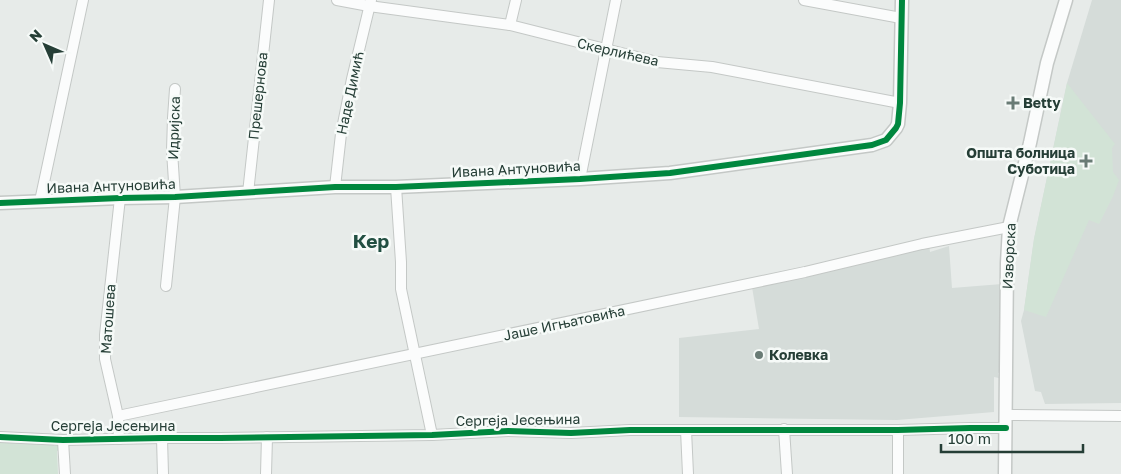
<svg xmlns="http://www.w3.org/2000/svg" width="1121" height="474" font-family="'Golos Text',sans-serif">
	<style>
		.built { fill: #d5dcd9 }
		.green { fill: #d2e3d6 }
		.lines { fill: none; stroke-linecap: round; stroke-linejoin: round }
		.minor-casing { stroke: #c4c8c6; stroke-width: 12 }
		.tertiary-casing { stroke: #c4c8c6; stroke-width: 15 }
		.minor { stroke: #fbfcfc; stroke-width: 10 }
		.tertiary { stroke: #fbfcfc; stroke-width: 12 }
		.cycleway-casing { stroke: #f6faf8; stroke-width: 9 }
		.cycleway { stroke: #00873e; stroke-width: 6 }
		.poi-dot { fill: #697b75; stroke: #f6faf8; stroke-width: 2 }
		.labels { text-anchor: middle; stroke-width: 5; stroke-linejoin: round; paint-order: stroke }
		.street-label { font-size: 14px; fill: #253e36; stroke: #f6faf8 }
		.poi-label { font-size: 14px; font-weight: bold; fill: #253e36; stroke: #f6faf8; text-anchor: start }
		.district-label { font-size: 19px; font-weight: bold; fill: #224f42; stroke: #f6faf8 }
	</style>
	<rect width="100%" height="100%" fill="#e7ebe9"/>
	<g class="built">
		<polygon points="1092,0 1121,0 1121,403 1045,404 1041,392 1035,391 1021,321 1024,310 1034,239 1067,83"/>
		<polygon points="929,244 930,252 949,246 952,288 1002,284 1003,371 998,373 999,378 994,377 994,412 897,420 679,417 679,338 759,329 752,287"/>
	</g>
	<g class="green">
		<polygon points="1067,83 1115,144 1112,148 1113,172 1119,180 1113,196 1099,224 1089,220 1046,317 1024,310 1034,239"/>
		<polygon points="0,439 53,441 54,446 62,445 62,450 57,451 58,474 0,474"/>
	</g>
	<g class="lines">
		<g class="minor-casing">
			<g id="minor">
				<polyline points="337,0 369,6 510,25 657,62 712,67 900,103"/>
				<polyline points="804,0 901,18"/>
				<polyline points="510,25 516,0"/>
				<polyline points="580,179 616,0"/>
				<polyline points="335,187 341,134 352,79 371,0"/>
				<polyline points="396,187 401,262 401,289 432,435"/>
				<polyline points="248,193 269,0"/>
				<polyline points="40,201 83,0"/>
				<polyline points="166,286 175,197 172,151 173,118 175,89"/>
				<polyline points="1006,415 1121,416"/>
				<polyline points="118,416 805,272 922,244 1009,227"/>
				<polyline points="784,429 787,474"/>
				<polyline points="686,430 688,474"/>
				<polyline points="898,430 898,474"/>
				<polyline points="0,437 63,440 162,438 220,438 432,435 508,431 571,433 630,430 898,430 970,428 1006,428"/>
				<polyline points="162,438 163,474"/>
				<polyline points="119,439 118,416 105,359 105,335 120,198"/>
				<polyline points="63,440 65,474"/>
				<polyline points="266,474 267,437"/>
			</g>
		</g>
		<g class="tertiary-casing">
			<g id="tertiary">
				<polyline points="0,203 120,198 175,197 335,187 396,187 580,179 670,173 872,145 886,140 896,128 898,124 900,103 902,0"/>
				<polyline points="1005,474 1007,263 1009,227 1030,143 1047,63 1066,0"/>
			</g>
		</g>
		<use href="#minor" class="minor"/>
		<use href="#tertiary" class="tertiary"/>
		<g class="cycleway-casing">
			<g id="cycleway">
				<polyline points="0,203 120,198 175,197 335,187 396,187 580,179 670,173 872,145 886,140 896,128 898,124 900,103 902,0"/>
				<polyline points="0,437 63,440 162,438 220,438 432,435 508,431 571,433 630,430 898,430 970,428 1006,428"/>
			</g>
		</g>
		<use href="#cycleway" class="cycleway"/>
	</g>
	<g class="poi-dot">
		<path d="M1010.5 95.5h5v5h5v5h-5v5h-5v-5h-5v-5h5z"/>
		<path d="M1083.5 153.5h5v5h5v5h-5v5h-5v-5h-5v-5h5z"/>
		<circle cx="759" cy="355" r="5"/>
	</g>
	<g class="labels">
		<g class="street-label">
			<text transform="translate(618 52) rotate(13)" y="5">Скерлићева</text>
			<text transform="translate(350 93) rotate(-78)" y="5">Наде Димић</text>
			<text transform="translate(258 96) rotate(-84)" y="5">Прешернова</text>
			<text transform="translate(174 128) rotate(-88)" y="5">Идријска</text>
			<text transform="translate(516 169) rotate(-3)" y="5">Ивана Антуновића</text>
			<text transform="translate(111 186) rotate(-2)" y="5">Ивана Антуновића</text>
			<text transform="translate(1009 256) rotate(-87)" y="5">Изворска</text>
			<text transform="translate(108 319) rotate(-86)" y="5">Матошева</text>
			<text transform="translate(564 323) rotate(-12)" y="5">Јаше Игњатовића</text>
			<text transform="translate(518 420) rotate(-1)" y="5">Сергеја Јесењина</text>
			<text x="113" y="431">Сергеја Јесењина</text>
		</g>
		<g class="poi-label">
			<text x="1023" y="108">Betty</text>
			<text x="1075" y="158" text-anchor="end">Општа болница<tspan x="1075" dy="16">Суботица</tspan></text>
			<text x="769" y="360">Колевка</text>
		</g>
		<g class="district-label">
			<text x="371" y="248">Кер</text>
		</g>
	</g>
	<g transform="translate(45 45) rotate(315)" stroke="#f6faf8" stroke-width="4" paint-order="stroke">
	<path d="M0-4L9 19L0 12L-9 19Z" fill="#253e36"/>
	<text y="-8" font-size="14" font-weight="bold" text-anchor="middle" fill="#253e36">N</text>
	</g>
	<path d="M941 444v8h142v-8" fill="none" stroke="#253e36" stroke-width="2.5"/>
	<text x="948" y="444" font-size="15" fill="#253e36" stroke="#f6faf8" stroke-width="4" paint-order="stroke">100 m</text>
</svg>
